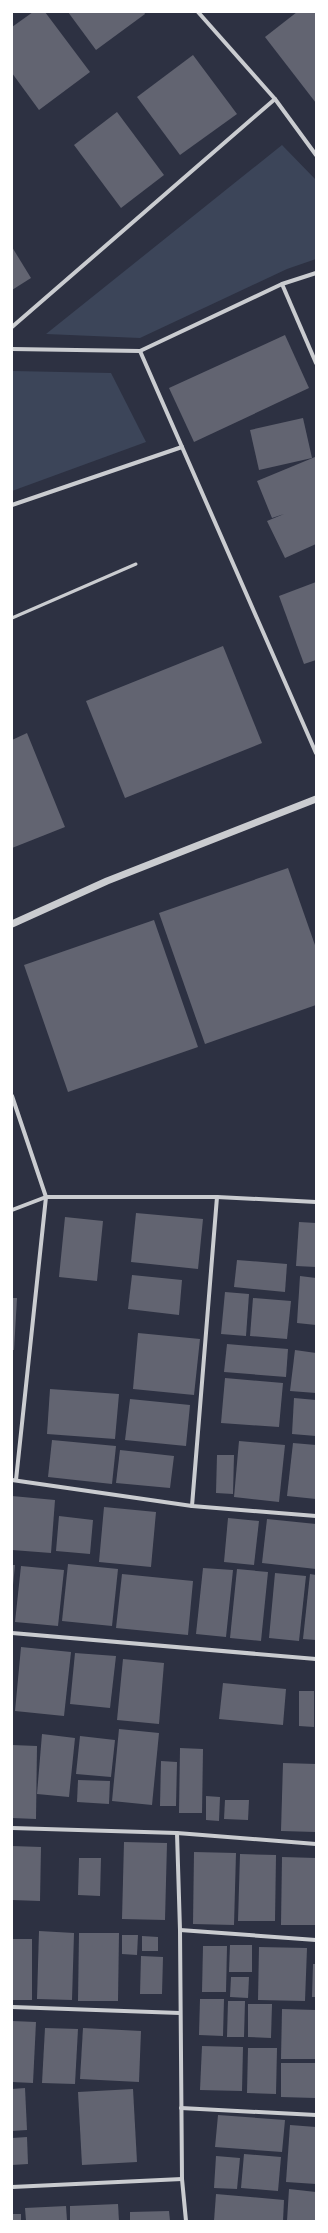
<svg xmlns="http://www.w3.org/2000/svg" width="328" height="2233" font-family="Spectral,serif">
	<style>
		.green { fill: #3c4559 }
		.building { fill: #626471 }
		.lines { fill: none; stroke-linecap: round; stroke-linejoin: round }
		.service { stroke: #caccd0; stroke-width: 3 }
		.minor { stroke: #caccd0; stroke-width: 4 }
		.tertiary { stroke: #caccd0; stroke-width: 7 }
	</style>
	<rect width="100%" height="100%" fill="#2d3142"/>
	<g class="green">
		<polygon points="282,145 316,180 316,259 287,269 140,338 46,334"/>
		<polygon points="12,371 111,373 146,442 12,491"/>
	</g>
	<g class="building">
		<polygon points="33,12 45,12 90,72 39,110 12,73 12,27"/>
		<polygon points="68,12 144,12 145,14 96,50"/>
		<polygon points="297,12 316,12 316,103 265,37"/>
		<polygon points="193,55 237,114 180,155 137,97"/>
		<polygon points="117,112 164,175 121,208 74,145"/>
		<polygon points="12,247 31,278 12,290"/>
		<polygon points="285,335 309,388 194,442 169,388"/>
		<polygon points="303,418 312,458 259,470 250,430"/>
		<polygon points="315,457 316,544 285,558 267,521 284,514 272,518 257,481"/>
		<polygon points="316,582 316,660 304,664 279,596"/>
		<polygon points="223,646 262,743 125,798 86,701"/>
		<polygon points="27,733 65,827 12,848 12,740"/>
		<polygon points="288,868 316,948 316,1005 205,1044 159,913"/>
		<polygon points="154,920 198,1047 68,1092 24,965"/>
		<polygon points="136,1213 203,1219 198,1269 131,1262"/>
		<polygon points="65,1217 103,1221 97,1281 59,1277"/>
		<polygon points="299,1222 316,1223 316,1267 296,1266"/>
		<polygon points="237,1260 287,1264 285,1292 234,1287"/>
		<polygon points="132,1275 182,1280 179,1315 128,1309"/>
		<polygon points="300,1276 316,1278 316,1325 297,1323"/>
		<polygon points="225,1292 249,1294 246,1336 221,1334"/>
		<polygon points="12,1298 17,1298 14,1350 12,1350"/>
		<polygon points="253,1298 291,1301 287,1339 250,1336"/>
		<polygon points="138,1333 200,1339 194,1395 133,1389"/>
		<polygon points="227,1344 288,1349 286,1377 224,1372"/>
		<polygon points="295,1350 316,1353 316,1393 290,1391"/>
		<polygon points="225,1378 283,1383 279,1427 221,1423"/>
		<polygon points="50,1389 119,1394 115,1439 47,1434"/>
		<polygon points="294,1398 316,1400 316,1436 292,1434"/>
		<polygon points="130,1399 190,1405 186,1446 125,1440"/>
		<polygon points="52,1440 116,1446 112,1484 48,1477"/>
		<polygon points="239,1441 285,1445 279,1502 234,1497"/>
		<polygon points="293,1443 316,1445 316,1499 287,1496"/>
		<polygon points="120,1450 174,1456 170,1488 116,1483"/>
		<polygon points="217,1455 234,1455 233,1494 216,1493"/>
		<polygon points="12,1496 55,1500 51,1553 12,1550"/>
		<polygon points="104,1507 156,1512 151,1567 99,1562"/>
		<polygon points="59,1516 93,1520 90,1554 56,1551"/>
		<polygon points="228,1518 259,1521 254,1565 224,1562"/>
		<polygon points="267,1519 316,1524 316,1569 262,1563"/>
		<polygon points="68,1564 118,1569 112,1626 62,1621"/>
		<polygon points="12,1565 15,1565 13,1585 12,1585"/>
		<polygon points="21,1566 64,1570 58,1626 15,1622"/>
		<polygon points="203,1568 233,1570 226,1637 196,1634"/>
		<polygon points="237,1569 268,1572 261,1641 230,1638"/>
		<polygon points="275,1573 306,1576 299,1641 269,1638"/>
		<polygon points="122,1574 193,1581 188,1635 116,1628"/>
		<polygon points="310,1574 316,1575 316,1640 303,1639"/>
		<polygon points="21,1647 71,1652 64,1716 15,1711"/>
		<polygon points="75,1653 116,1656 110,1708 70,1704"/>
		<polygon points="123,1659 164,1663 159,1724 117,1720"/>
		<polygon points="223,1683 286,1689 283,1725 219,1719"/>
		<polygon points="299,1691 314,1691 314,1727 299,1726"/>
		<polygon points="119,1729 159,1733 152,1805 112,1801"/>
		<polygon points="42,1734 75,1738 69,1797 37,1794"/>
		<polygon points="80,1736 115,1740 111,1777 76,1774"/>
		<polygon points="12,1745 37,1746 36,1819 12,1818"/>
		<polygon points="180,1748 203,1749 202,1813 179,1813"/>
		<polygon points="161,1761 177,1762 176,1806 160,1806"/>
		<polygon points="283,1763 316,1764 316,1832 281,1831"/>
		<polygon points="78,1780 110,1781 109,1804 77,1802"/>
		<polygon points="206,1796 220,1797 219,1821 206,1820"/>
		<polygon points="225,1800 249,1800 248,1820 224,1819"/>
		<polygon points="124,1842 167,1843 165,1920 122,1919"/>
		<polygon points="12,1846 41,1847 40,1901 12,1900"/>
		<polygon points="194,1852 236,1853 234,1925 193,1924"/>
		<polygon points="240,1854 276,1855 275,1921 238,1921"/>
		<polygon points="282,1857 316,1858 316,1925 281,1925"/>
		<polygon points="79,1858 101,1858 100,1896 78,1895"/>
		<polygon points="39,1931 74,1933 72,2000 37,1999"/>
		<polygon points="79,1933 119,1933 118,2001 78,2001"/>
		<polygon points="122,1935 138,1935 137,1955 122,1954"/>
		<polygon points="142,1936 158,1937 158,1951 142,1951"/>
		<rect x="12" y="1939" width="20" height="61"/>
		<polygon points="230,1945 252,1945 252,1972 229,1972"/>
		<polygon points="203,1946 227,1946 226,1992 202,1992"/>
		<polygon points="259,1947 307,1948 305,2001 258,2000"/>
		<polygon points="141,1956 163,1957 162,1994 140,1994"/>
		<polygon points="313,1964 316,1964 316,1997 312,1997"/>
		<polygon points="231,1977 249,1977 248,1998 230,1997"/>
		<polygon points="200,1999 224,1999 223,2036 199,2035"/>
		<polygon points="228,2001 245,2001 244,2037 227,2037"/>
		<polygon points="248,2004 272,2004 271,2038 248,2037"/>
		<polygon points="282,2009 316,2010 315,2059 281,2059"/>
		<polygon points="12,2021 36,2022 33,2083 12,2082"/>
		<polygon points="45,2028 78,2029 75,2084 42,2083"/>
		<polygon points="83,2028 141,2031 139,2082 80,2079"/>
		<polygon points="202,2046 243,2047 242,2091 200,2090"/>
		<polygon points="248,2048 277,2048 276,2094 247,2093"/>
		<polygon points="281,2063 316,2063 315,2098 281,2097"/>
		<polygon points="25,2088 27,2130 12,2131 12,2089"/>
		<polygon points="133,2089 137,2162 82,2165 78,2092"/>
		<polygon points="218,2115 285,2120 282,2152 215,2147"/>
		<polygon points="290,2125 316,2127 316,2184 286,2182"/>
		<polygon points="27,2137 28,2164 12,2165 12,2138"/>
		<polygon points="244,2154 281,2157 278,2191 241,2188"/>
		<polygon points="216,2156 240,2158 237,2189 214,2188"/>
		<polygon points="289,2189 316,2192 316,2221 287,2221"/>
		<polygon points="216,2194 284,2200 283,2221 214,2221"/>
		<polygon points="118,2204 119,2221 70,2221 70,2206"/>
		<polygon points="66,2206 67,2221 26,2221 25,2208"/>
		<polygon points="169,2211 170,2221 130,2221 130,2212"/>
		<rect x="12" y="2214" width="9" height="7"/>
	</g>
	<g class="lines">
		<polyline class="service" points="12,618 136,564"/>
		<g class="minor">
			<polyline points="198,12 275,99 316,155"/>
			<polyline points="282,284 316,363"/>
			<polyline points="12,327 275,99"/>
			<polyline points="12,349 140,351 282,284 316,273"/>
			<polyline points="140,351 316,753"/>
			<polyline points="12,505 182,447"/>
			<polyline points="12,1096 46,1197 16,1480"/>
			<polyline points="12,1210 46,1197 217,1197 316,1202"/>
			<polyline points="12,1480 192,1506 316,1516"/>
			<polyline points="192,1506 217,1197"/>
			<polyline points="12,1633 316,1659"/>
			<polyline points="12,1828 177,1833 316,1844"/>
			<polyline points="177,1833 180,1930 182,2179 186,2221"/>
			<polyline points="180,1930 316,1940"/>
			<polyline points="12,2007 180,2013"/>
			<polyline points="181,2108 316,2115"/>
			<polyline points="12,2187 182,2179"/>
		</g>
		<polyline class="tertiary" points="12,924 107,881 316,799"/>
	</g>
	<rect width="328" height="2233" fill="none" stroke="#ffffff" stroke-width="26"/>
</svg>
